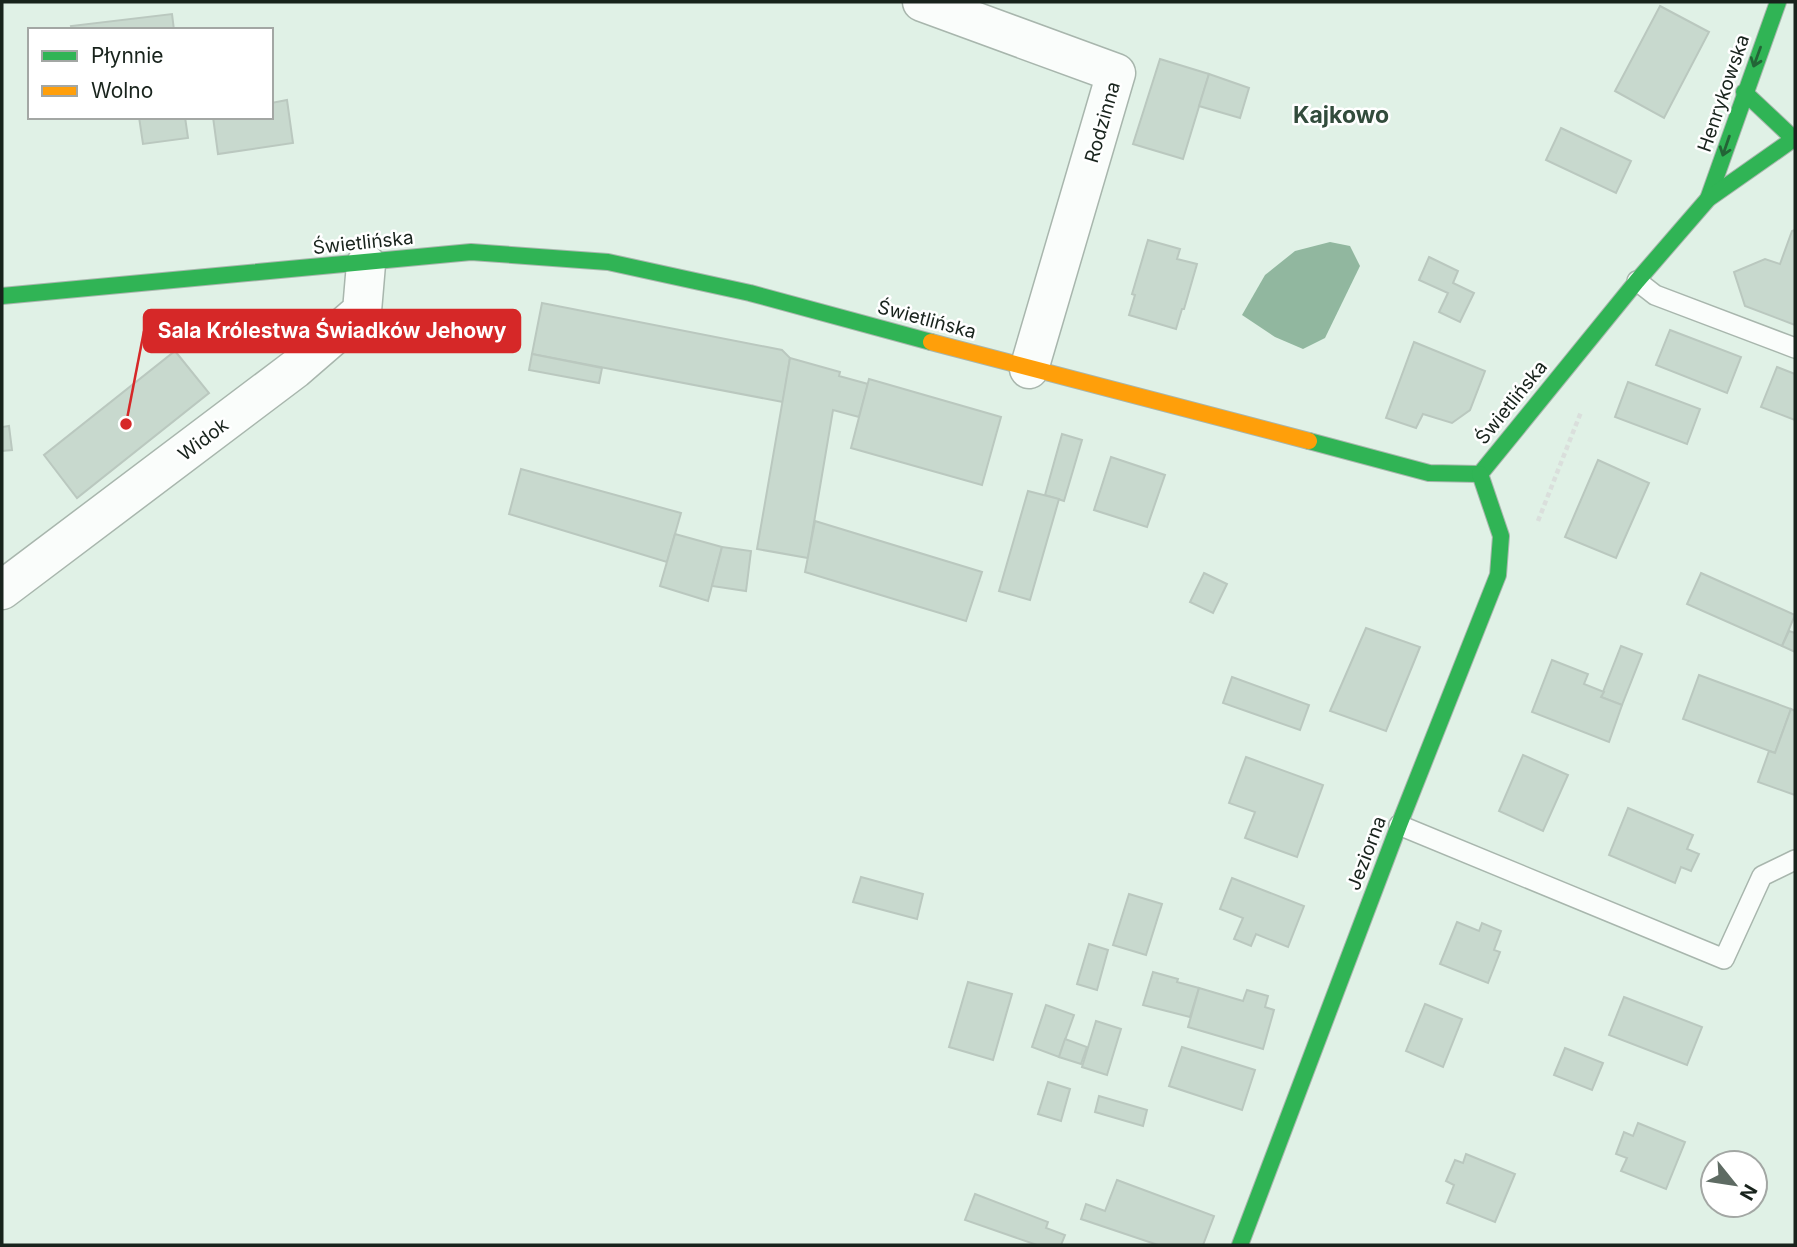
<svg xmlns="http://www.w3.org/2000/svg" width="1797" height="1247" font-family="Inter,sans-serif">
	<style>
		.water { fill: #91b79f }
		.building { fill: #c8d9ce; stroke: #bac8bf; stroke-width: 2 }
		.lines { fill: none; stroke-linecap: round; stroke-linejoin: round }
		.lane-casing { stroke: #a8b6ad; stroke-width: 22 }
		.street-casing { stroke: #a8b6ad; stroke-width: 41 }
		.fast-casing { stroke: #a8b6ad; stroke-width: 18 }
		.slow-casing { stroke: #a8b6ad; stroke-width: 18 }
		.path { stroke: #dadfdc; stroke-width: 4.5; stroke-dasharray: 5 3.5; stroke-linecap: butt }
		.lane { stroke: #fafdfb; stroke-width: 19 }
		.street { stroke: #fafdfb; stroke-width: 38 }
		.fast { stroke: #30b455; stroke-width: 16 }
		.slow { stroke: #ff9f0a; stroke-width: 16 }
		.oneway { stroke: #236436 }
		.labels { text-anchor: middle; stroke-width: 5; stroke-linejoin: round; paint-order: stroke }
		.street-label { font-size: 19px; fill: #18231c; stroke: #fff }
		.quarter-label { font-size: 23px; font-weight: bold; fill: #324c3c; stroke: #fff }
		.leader { fill: none; stroke: #d62828; stroke-width: 2.5 }
		.callout-dot { fill: #d62828; stroke: #fff; stroke-width: 2.5 }
		.callout { fill: #d62828; stroke: #d62828; stroke-width: 2.5 }
		.callout-label { font-size: 21px; text-anchor: middle; font-weight: bold; fill: #fff }
	</style>
	<rect width="100%" height="100%" fill="#e0f1e6"/>
	<polygon class="water" points="1330,242 1350,246 1360,266 1325,338 1303,349 1275,337 1242,315 1265,275 1295,251"/>
	<g class="building">
		<polygon points="1660,6 1709,32 1664,118 1615,91"/>
		<polygon points="172,14 174,30 72,30 71,26"/>
		<polygon points="1160,59 1209,74 1183,159 1133,144"/>
		<polygon points="1209,74 1249,88 1240,118 1199,106"/>
		<polygon points="287,100 293,143 218,154 213,117 271,117 271,103"/>
		<polygon points="139,117 185,117 188,138 143,144"/>
		<polygon points="1561,128 1631,161 1616,193 1546,160"/>
		<polygon points="1795,230 1795,325 1745,306 1734,272 1765,259 1780,264 1792,231"/>
		<polygon points="1148,240 1180,249 1177,259 1197,264 1184,309 1182,309 1176,329 1129,315 1135,295 1132,294"/>
		<polygon points="1429,257 1458,271 1453,283 1474,293 1460,322 1439,312 1448,293 1419,280"/>
		<polygon points="542,303 782,350 790,358 783,402 532,354"/>
		<polygon points="1670,330 1741,357 1727,393 1656,365"/>
		<polygon points="1414,342 1485,371 1470,410 1452,423 1423,414 1416,428 1386,418"/>
		<polygon points="175,351 209,393 77,498 44,455"/>
		<polygon points="532,354 602,368 599,383 529,370"/>
		<polygon points="790,358 840,372 839,376 868,384 859,417 833,410 808,558 757,549"/>
		<polygon points="1777,367 1795,374 1795,420 1761,407"/>
		<polygon points="869,379 1001,417 982,485 851,448"/>
		<polygon points="1628,382 1700,409 1687,444 1615,417"/>
		<polygon points="9,426 12,450 2,451 2,427"/>
		<polygon points="1062,434 1082,440 1064,501 1045,495"/>
		<polygon points="1111,457 1165,475 1147,527 1094,510"/>
		<polygon points="1598,460 1649,483 1616,558 1565,537"/>
		<polygon points="521,469 681,513 667,562 509,514"/>
		<polygon points="1028,491 1059,499 1030,600 999,591"/>
		<polygon points="815,521 982,572 966,621 805,572"/>
		<polygon points="675,534 722,547 708,601 660,586"/>
		<polygon points="722,547 751,551 746,591 712,586"/>
		<polygon points="1204,573 1227,584 1213,613 1190,602"/>
		<polygon points="1701,573 1795,615 1782,646 1687,604"/>
		<polygon points="1366,628 1420,647 1386,731 1330,711"/>
		<polygon points="1789,631 1795,633 1795,652 1782,646"/>
		<polygon points="1621,646 1642,654 1622,705 1601,697"/>
		<polygon points="1552,660 1588,674 1584,684 1604,692 1601,697 1622,705 1609,742 1532,712"/>
		<polygon points="1699,675 1791,709 1775,753 1683,719"/>
		<polygon points="1232,677 1309,705 1300,730 1223,703"/>
		<polygon points="1791,709 1795,711 1795,795 1758,782 1769,751 1775,753"/>
		<polygon points="1523,755 1568,775 1543,831 1499,811"/>
		<polygon points="1246,757 1323,785 1297,857 1245,838 1255,812 1229,803"/>
		<polygon points="1628,808 1693,835 1687,849 1699,854 1691,871 1681,867 1675,883 1609,855"/>
		<polygon points="861,877 923,894 917,919 853,902"/>
		<polygon points="1232,878 1304,906 1288,947 1256,934 1251,946 1234,939 1243,918 1220,909"/>
		<polygon points="1129,894 1162,904 1146,955 1113,945"/>
		<polygon points="1457,922 1479,931 1482,923 1501,931 1494,950 1500,952 1488,983 1440,964"/>
		<polygon points="1089,944 1108,950 1097,990 1077,984"/>
		<polygon points="1153,972 1178,979 1177,982 1199,988 1190,1017 1143,1005"/>
		<polygon points="968,982 1012,994 993,1060 949,1047"/>
		<polygon points="1199,988 1243,1001 1247,990 1268,996 1265,1007 1274,1010 1263,1049 1188,1027"/>
		<polygon points="1624,997 1702,1027 1687,1065 1609,1035"/>
		<polygon points="1425,1004 1462,1019 1443,1067 1406,1051"/>
		<polygon points="1046,1005 1074,1015 1059,1057 1032,1047"/>
		<polygon points="1096,1021 1121,1029 1107,1075 1082,1067"/>
		<polygon points="1065,1039 1087,1047 1081,1064 1059,1057"/>
		<polygon points="1182,1047 1255,1070 1242,1110 1169,1086"/>
		<polygon points="1565,1048 1603,1063 1592,1090 1554,1075"/>
		<polygon points="1048,1082 1070,1089 1061,1121 1038,1114"/>
		<polygon points="1099,1096 1147,1110 1143,1126 1095,1112"/>
		<polygon points="1638,1123 1685,1142 1666,1189 1621,1171 1627,1158 1616,1154 1624,1132 1633,1136"/>
		<polygon points="1466,1154 1515,1174 1495,1222 1447,1203 1454,1185 1446,1181 1455,1160 1463,1163"/>
		<polygon points="1117,1180 1214,1216 1203,1245 1158,1245 1081,1219 1086,1204 1105,1211"/>
		<polygon points="975,1194 1048,1222 1046,1228 1065,1235 1061,1245 1037,1245 965,1220"/>
	</g>
	<g class="lines">
		<g class="lane-casing">
			<g id="lane">
				<polyline points="1637,281 1655,295 1795,348"/>
				<polyline points="1399,825 1724,959 1762,876 1795,860"/>
			</g>
		</g>
		<g class="street-casing">
			<g id="street">
				<polyline points="922,2 1116,73 1029,369"/>
				<polyline points="2,590 295,369 362,311 366,264"/>
			</g>
		</g>
		<g class="fast-casing">
			<g id="fast">
				<polyline points="1744,92 1794,139"/>
				<polyline points="1708,199 1778,2"/>
				<polyline points="2,296 471,252 608,262 750,293 931,342"/>
				<polyline points="1309,441 1429,473 1480,474"/>
				<polyline points="1480,474 1637,281 1708,199 1795,138"/>
				<polyline points="1240,1245 1399,825 1498,575 1501,536 1480,474"/>
			</g>
		</g>
		<g class="slow-casing">
			<polyline id="slow" points="931,342 1309,441"/>
		</g>
		<polyline class="path" points="1538,521 1581,412"/>
		<use href="#lane" class="lane"/>
		<use href="#street" class="street"/>
		<use href="#fast" class="fast"/>
		<use href="#slow" class="slow"/>
	</g>
	<defs><path id="oneway-shaft" d="M-6 0H5M1.5-3L5.5 0L1.5 3" fill="none" stroke-width="1.6" stroke-linecap="round" stroke-linejoin="round" transform="scale(1.75)"/></defs>
	<g class="oneway">
		<use href="#oneway-shaft" transform="translate(1757 57) rotate(110)"/>
		<use href="#oneway-shaft" transform="translate(1726 146) rotate(109)"/>
	</g>
	<g class="labels">
		<g class="street-label">
			<text transform="translate(1723 93) rotate(-71)" y="7">Henrykowska</text>
			<text transform="translate(1102 122) rotate(-74)" y="7">Rodzinna</text>
			<text transform="translate(363 242) rotate(-6)" y="7">Świetlińska</text>
			<text transform="translate(927 319) rotate(15)" y="7">Świetlińska</text>
			<text transform="translate(1511 402) rotate(-51)" y="7">Świetlińska</text>
			<text transform="translate(203 439) rotate(-37)" y="7">Widok</text>
			<text transform="translate(1366 853) rotate(-69)" y="7">Jeziorna</text>
		</g>
		<g class="quarter-label">
			<text x="1341" y="123">Kajkowo</text>
		</g>
	</g>
	<path class="leader" d="M126 424L144 331"/>
	<circle class="callout-dot" cx="126" cy="424" r="7"/>
	<rect class="callout" x="144" y="310" width="376" height="42" rx="7"/>
	<g class="callout-label">
		<text x="332" y="338">Sala Królestwa Świadków Jehowy</text>
	</g>
	<rect width="1797" height="1247" fill="none" stroke="#18231c" stroke-width="7"/>
	<rect x="28" y="28" width="245" height="91" fill="#ffffff" stroke="#a3a7a4" stroke-width="2"/>
	<rect x="42" y="51" width="35" height="10" fill="#30b455" stroke="#a3a7a4" stroke-width="2"/>
	<text x="91" y="63" font-size="21" fill="#18231c">Płynnie</text>
	<rect x="42" y="86" width="35" height="10" fill="#ff9f0a" stroke="#a3a7a4" stroke-width="2"/>
	<text x="91" y="98" font-size="21" fill="#18231c">Wolno</text>
	<g transform="translate(1734 1184) rotate(120)"><circle r="33" fill="#ffffff" stroke="#a3a7a4" stroke-width="2"/>
	<path d="M0-5L12 26L0 18L-12 26Z" fill="#5e6b63"/>
	<text y="-10" font-size="19" font-weight="bold" text-anchor="middle" fill="#18231c">N</text>
	</g>
</svg>
